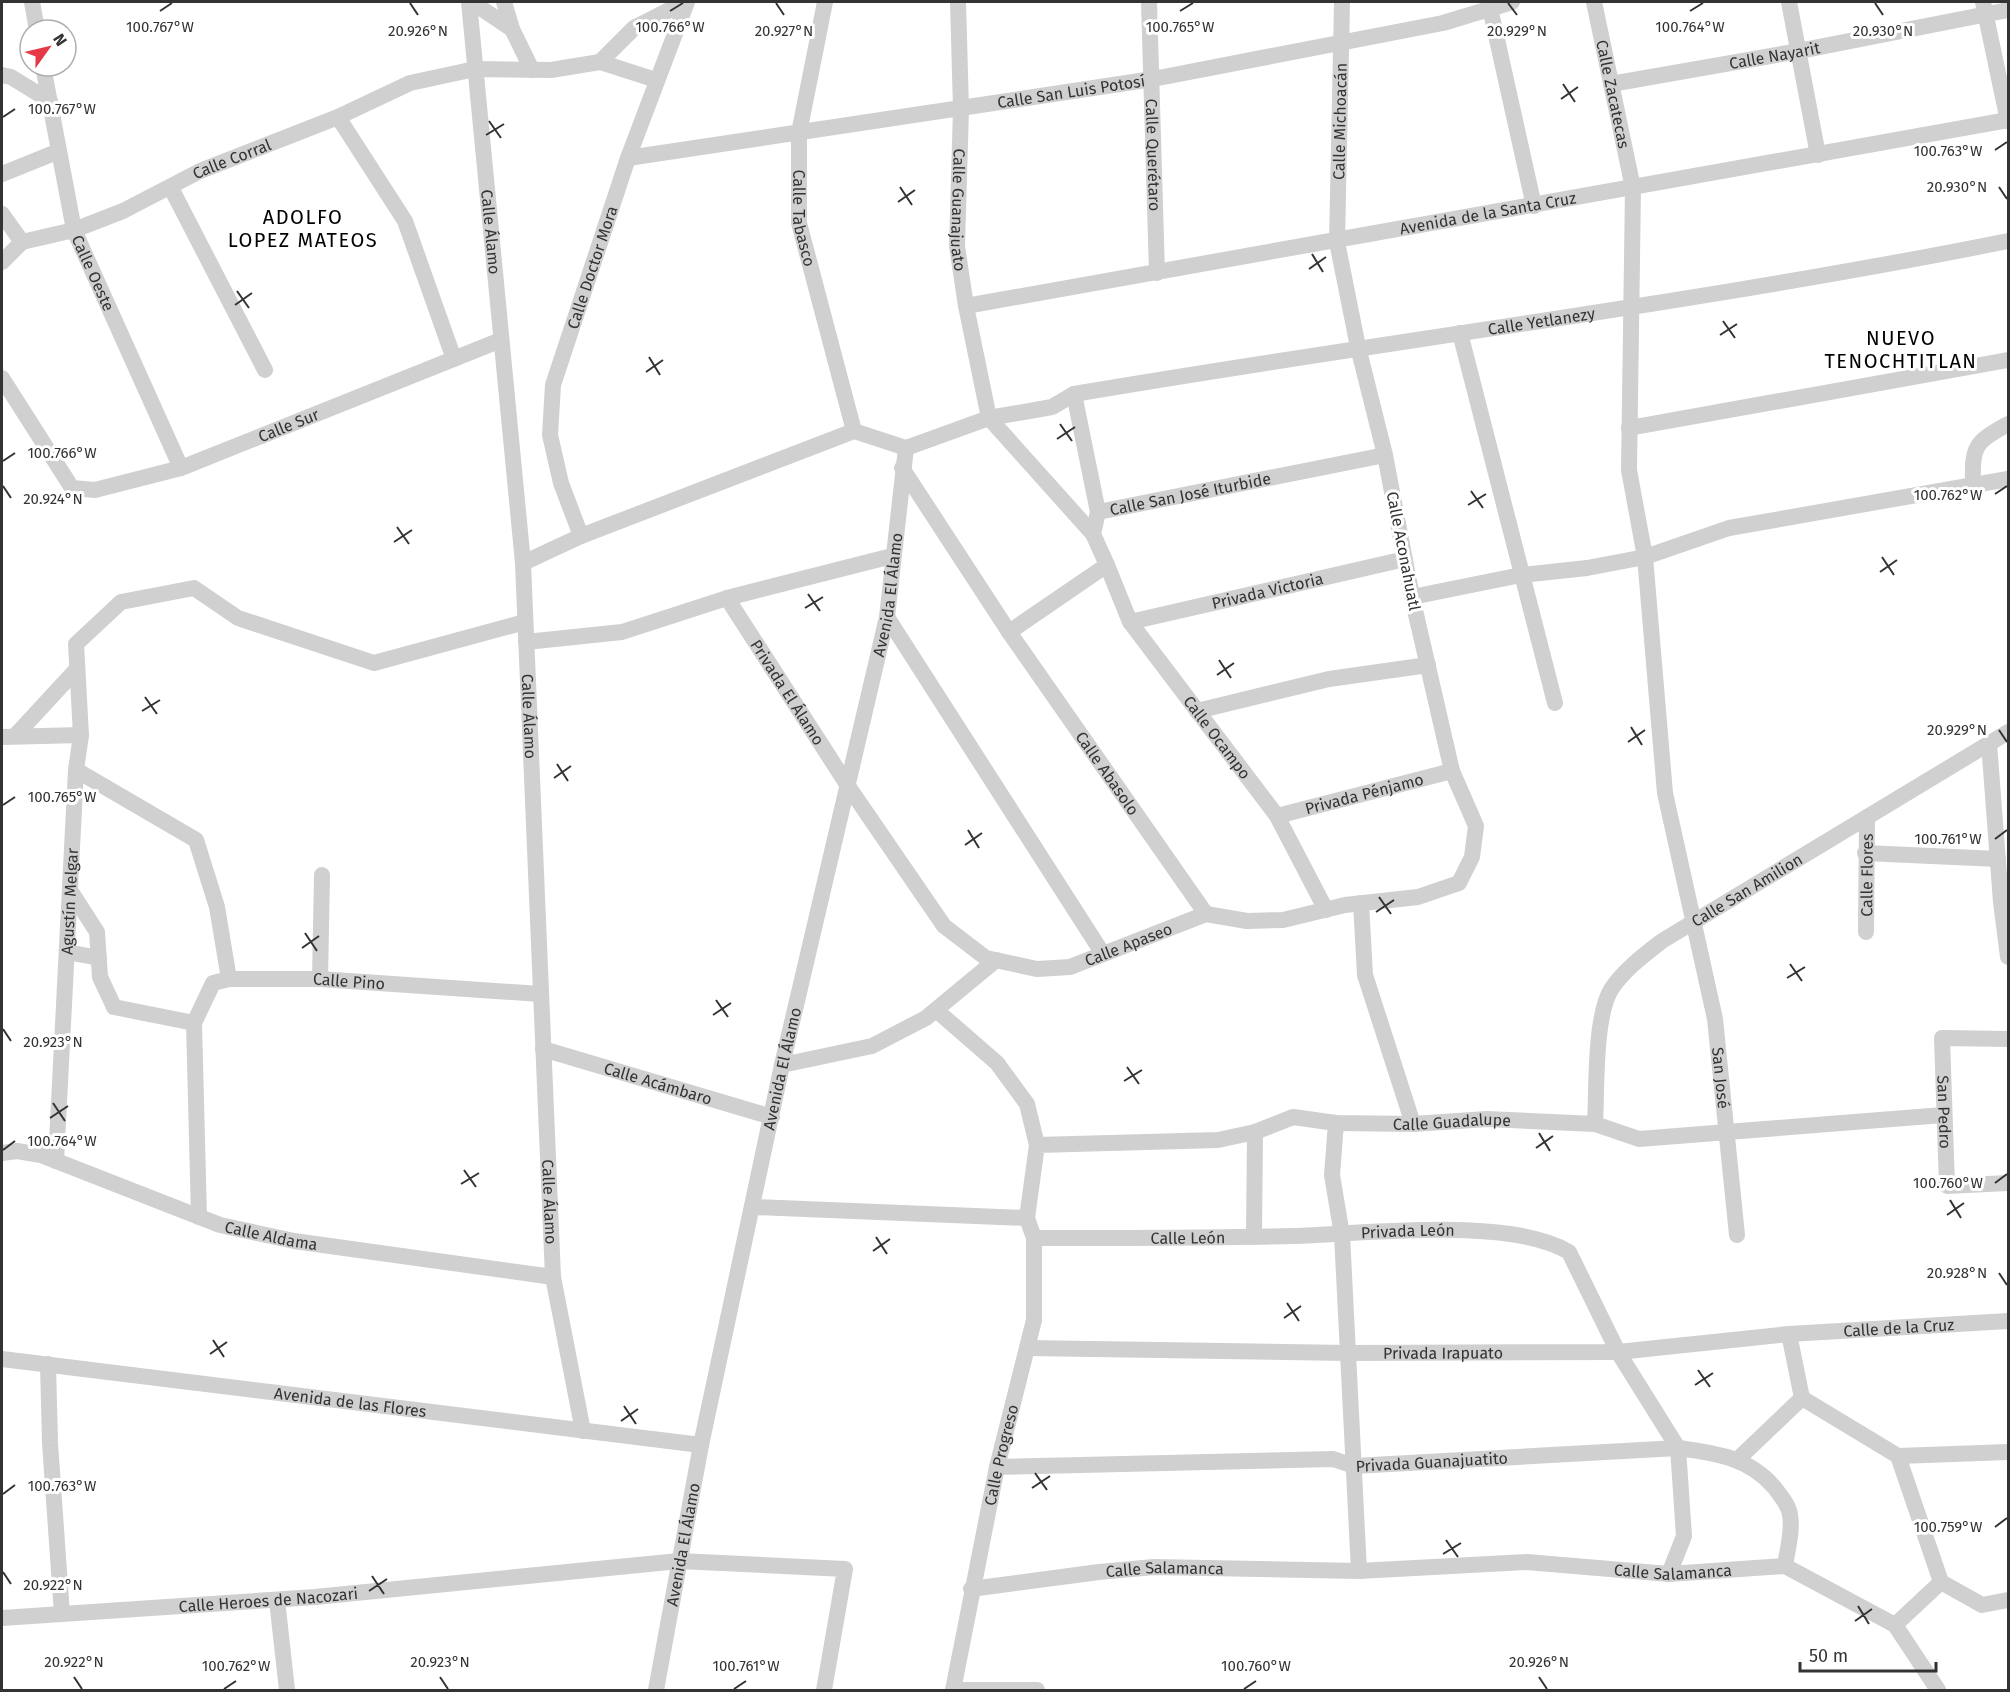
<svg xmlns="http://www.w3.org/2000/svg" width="2010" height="1692" font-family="'Fira Sans',sans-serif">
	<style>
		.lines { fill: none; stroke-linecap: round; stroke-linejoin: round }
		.minor { stroke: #d0d0d0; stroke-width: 16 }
		.ticks { fill: none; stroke: #333; stroke-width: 2 }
		.labels { text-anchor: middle; stroke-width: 6; stroke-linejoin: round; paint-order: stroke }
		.street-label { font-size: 16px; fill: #333; stroke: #fff }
		.quarter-label { font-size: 20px; letter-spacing: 1.5px; fill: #000; stroke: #fff }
		.ticks-label { font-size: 15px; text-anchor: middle; fill: #333; stroke: #fff; stroke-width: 6; stroke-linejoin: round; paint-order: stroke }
	</style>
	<rect width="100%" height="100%" fill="#fff"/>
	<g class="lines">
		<g class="minor">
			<polyline points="32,2 37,30"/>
			<path id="s1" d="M469 2 523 563 553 1277 583 1431"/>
			<polyline points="472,2 512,29"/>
			<polyline points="504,2 512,29 532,70"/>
			<path id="s2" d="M825 2 799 133V223L854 431"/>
			<path id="s3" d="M958 2 961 109 957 246 966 306 989 418 1093 534"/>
			<path id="s4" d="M1149 2 1157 273"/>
			<path id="s5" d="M1594 2 1633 188 1629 470 1645 557 1665 793 1715 1019 1737 1235"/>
			<polyline points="1789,2 1818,155"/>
			<polyline points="1983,2 2008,121"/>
			<polyline points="1490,8 1534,206"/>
			<polyline points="600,62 634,28 685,2"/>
			<path id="s6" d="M43 66 74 230 181 468"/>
			<polyline points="2,75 11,77 50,101"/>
			<path id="s7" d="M1611 84 1799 51 2008 10"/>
			<polyline points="338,117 405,221 454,359"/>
			<path id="s8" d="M628 158 1153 79 1443 23 1512 2"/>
			<polyline points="2,174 59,151"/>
			<polyline points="171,188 265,370"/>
			<path id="s9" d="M2 214 22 242 74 230 123 211 200 171 338 117 410 83 475 69 551 70 600 62 656 80"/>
			<polyline points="2,262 22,242"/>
			<path id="s10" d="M966 306 2008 120"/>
			<polyline points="1460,333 1555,703"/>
			<path id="s11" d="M2 378 72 488 95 490 181 468 501 340"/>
			<polyline points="1629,428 2008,360"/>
			<path id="s12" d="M902 468 1009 632 1206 914"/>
			<path d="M1973 486C1972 446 1974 443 2008 424"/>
			<path id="s13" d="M1098 512 1385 455"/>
			<path id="s14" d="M581 536 561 483 550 435 553 385 628 158 687 2"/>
			<path id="s15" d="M523 563 581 536 854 431 906 448 989 418 1052 407 1074 394C1385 341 1699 303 2008 241"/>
			<path id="s16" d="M1107 565 1130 622 1277 816 1326 910"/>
			<polyline points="1412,597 1521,575 1587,568 1645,557 1729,528 2008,479"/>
			<path id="s17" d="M727 598 848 786 944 926 986 958 1037 969 1070 967 1206 914 1247 921 1283 920 1345 905 1418 897 1459 883 1472 857 1476 826 1452 771 1412 597 1385 455 1358 347 1337 242 1342 2"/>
			<polyline points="887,617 1103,954"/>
			<path id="s18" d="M1130 622 1405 559"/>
			<polyline points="1009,632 1107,565 1093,534 1098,512 1074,394"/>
			<polyline points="526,642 622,632 727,598 892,556"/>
			<polyline points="1197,711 1329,679 1428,665"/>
			<polyline points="15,736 76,670"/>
			<polyline points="2,737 81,735"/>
			<polyline points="1989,743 2001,902 2008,957"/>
			<polyline points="76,770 196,840 217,907 229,979"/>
			<path id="s19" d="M1277 816 1452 771"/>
			<polyline points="1865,853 1998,859"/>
			<polyline points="70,890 97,932 100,977 114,1007 194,1023"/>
			<polyline points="1361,903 1365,975 1413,1124"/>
			<path id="s20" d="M1866 932 1867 817"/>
			<polyline points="67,952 99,958"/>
			<polyline points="320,979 322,875"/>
			<polyline points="936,1010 997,1063 1027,1104 1037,1145"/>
			<path id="s21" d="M2008 1039 1942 1038 1947 1186 2008 1183"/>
			<path id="s22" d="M543 1049 772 1117"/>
			<polyline points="782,1065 872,1046 926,1018 996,960"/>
			<polyline points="1336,1123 1332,1175 1342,1235 1359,1571"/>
			<path id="s23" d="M1595 1124C1597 1090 1594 1015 1612 988 1625 969 1644 955 1662 941L2008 732"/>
			<path id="s24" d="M2 1153 17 1151 41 1155 220 1225 294 1241 553 1277"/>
			<path id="s25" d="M56 1161 76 770 81 735 76 644 121 602 194 588 238 618 374 663 525 622"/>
			<polyline points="753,1207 1027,1218"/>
			<path id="s26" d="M199 1217 194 1023 213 983 229 979H320L541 994"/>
			<polyline points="1254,1237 1255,1132"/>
			<path id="s27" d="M1034 1238C1120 1238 1207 1238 1294 1236 1366 1234 1509 1216 1569 1252L1618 1352 1678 1448 1684 1536 1669 1574"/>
			<polyline points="1789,1334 1802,1398 1898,1456 1941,1582 1982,1605 2008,1600"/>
			<path id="s28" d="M1027 1348 1348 1353 1618 1352 1789 1334 2008 1321"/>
			<path id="s29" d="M2 1359 701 1445"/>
			<polyline points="48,1364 50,1443 62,1614"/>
			<polyline points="1898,1456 2008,1452"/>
			<polyline points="1738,1459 1802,1398"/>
			<path id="s30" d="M997 1467 1333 1459 1354 1466 1678 1448C1715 1453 1748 1457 1774 1487 1780 1495 1789 1505 1790 1515 1793 1531 1787 1551 1785 1566"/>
			<path id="s31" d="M971 1589 1099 1572 1154 1567 1359 1571 1527 1562 1669 1574 1785 1566 1895 1625 1938 1690"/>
			<polyline points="277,1600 287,1690"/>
			<path id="s32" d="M2 1618 315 1597 679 1561 845 1569 824 1690"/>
			<polyline points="1895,1625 1941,1582"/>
			<path id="s33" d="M656 1690 701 1445 782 1065 887 617 906 448"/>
			<path id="s34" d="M953 1690 997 1467 1034 1320V1238L1027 1218 1037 1145 1218 1140 1255 1132 1293 1117 1336 1123 1413 1124 1487 1119 1595 1124 1639 1139 1943 1115"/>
			<polyline points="953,1690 1037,1690"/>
		</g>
	</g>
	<path class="ticks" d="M410 3 418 15M776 3 784 15M1508 3 1517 15M1875 3 1883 15M160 11 172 3M670 11 683 3M1180 11 1193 3M1690 11 1703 3M1563 84 1575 102M1561 99 1578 87M3 117 15 109M489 121 501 138M486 135 504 124M1995 150 2007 142M900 187 912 205M1999 187 2007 199M898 202 915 190M1312 254 1323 272M1309 269 1326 257M237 291 249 308M235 305 252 293M1723 321 1735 338M1720 335 1737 324M649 357 660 375M646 372 663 360M1060 424 1072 441M1057 439 1075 427M3 461 15 453M3 486 11 498M1471 491 1483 508M1995 494 2007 486M1468 505 1486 494M397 527 409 544M394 542 412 530M1882 557 1894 575M1880 572 1897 560M808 594 820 611M805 608 823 597M1219 660 1231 678M1217 675 1234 663M145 697 157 714M142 711 160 700M1631 727 1642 745M1999 730 2007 742M1628 742 1645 730M557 764 568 781M554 778 571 766M3 805 15 797M968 830 979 848M1995 839 2007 830M965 845 982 833M1379 897 1391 914M1376 912 1394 900M305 933 317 951M302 948 319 936M1790 964 1802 981M1787 978 1805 967M716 1000 728 1017M713 1015 731 1003M3 1029 11 1041M1127 1067 1139 1084M1124 1081 1142 1070M53 1103 65 1121M50 1118 68 1106M1539 1133 1550 1151M1536 1148 1553 1136M3 1150 15 1141M464 1170 476 1187M1995 1183 2007 1174M461 1184 479 1173M1950 1200 1961 1218M1947 1215 1964 1203M876 1237 887 1254M873 1251 890 1239M1999 1273 2007 1285M1287 1303 1299 1321M1284 1318 1301 1306M213 1340 224 1357M210 1354 227 1342M1698 1370 1710 1387M1695 1385 1713 1373M624 1406 636 1424M621 1421 638 1409M1035 1473 1047 1490M1032 1488 1050 1476M3 1494 15 1485M1995 1527 2007 1518M1446 1540 1458 1557M1443 1554 1461 1543M3 1572 11 1584M372 1576 384 1594M369 1591 387 1579M1858 1606 1869 1624M1855 1621 1872 1609M74 1677 82 1689M440 1677 448 1689M1539 1677 1547 1689M224 1689 236 1681M734 1689 746 1681M1244 1689 1256 1681"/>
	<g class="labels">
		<g class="street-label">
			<text dy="6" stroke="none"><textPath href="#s7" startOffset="166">Calle Nayarit</textPath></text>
			<text dy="6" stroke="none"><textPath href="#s8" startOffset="448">Calle San Luis Potosí</textPath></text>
			<text dy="6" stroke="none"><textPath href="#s5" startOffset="94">Calle Zacatecas</textPath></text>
			<text dy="6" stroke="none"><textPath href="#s17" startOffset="1718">Calle Michoacán</textPath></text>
			<text dy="6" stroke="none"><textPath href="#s4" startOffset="153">Calle Querétaro</textPath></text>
			<text dy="6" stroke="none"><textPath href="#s9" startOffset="261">Calle Corral</textPath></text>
			<text dy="6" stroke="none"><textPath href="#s3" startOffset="208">Calle Guanajuato</textPath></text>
			<text dy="6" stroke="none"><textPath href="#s10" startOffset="530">Avenida de la Santa Cruz</textPath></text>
			<text dy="6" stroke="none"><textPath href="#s2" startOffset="219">Calle Tabasco</textPath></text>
			<text dy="6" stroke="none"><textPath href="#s1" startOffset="231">Calle Álamo</textPath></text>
			<text dy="6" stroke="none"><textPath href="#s14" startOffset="280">Calle Doctor Mora</textPath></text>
			<text dy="6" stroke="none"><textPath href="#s6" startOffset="214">Calle Oeste</textPath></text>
			<text dy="6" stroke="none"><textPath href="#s15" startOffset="1062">Calle Yetlanezy</textPath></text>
			<text dy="6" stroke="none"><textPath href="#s11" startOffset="358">Calle Sur</textPath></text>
			<text dy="6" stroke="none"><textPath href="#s13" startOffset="94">Calle San José Iturbide</textPath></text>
			<text transform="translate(1404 551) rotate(79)" y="6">Calle Aconahuatl</text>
			<text dy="6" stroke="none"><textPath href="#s18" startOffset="141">Privada Victoria</textPath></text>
			<text dy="6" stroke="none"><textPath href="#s33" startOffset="1120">Avenida El Álamo</textPath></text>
			<text dy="6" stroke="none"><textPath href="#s17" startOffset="112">Privada El Álamo</textPath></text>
			<text dy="6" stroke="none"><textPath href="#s1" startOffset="717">Calle Álamo</textPath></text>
			<text dy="6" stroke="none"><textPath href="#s16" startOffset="206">Calle Ocampo</textPath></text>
			<text dy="6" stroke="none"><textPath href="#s12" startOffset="368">Calle Abasolo</textPath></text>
			<text dy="6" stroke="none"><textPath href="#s19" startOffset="90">Privada Pénjamo</textPath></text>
			<text dy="6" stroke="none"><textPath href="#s20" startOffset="57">Calle Flores</textPath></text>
			<text dy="6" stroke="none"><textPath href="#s23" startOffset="306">Calle San Amilion</textPath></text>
			<text dy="6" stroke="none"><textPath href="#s25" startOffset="260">Agustín Melgar</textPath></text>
			<text dy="6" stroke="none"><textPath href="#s17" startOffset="594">Calle Apaseo</textPath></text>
			<text dy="6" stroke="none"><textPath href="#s26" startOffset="375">Calle Pino</textPath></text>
			<text dy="6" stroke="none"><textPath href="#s33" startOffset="634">Avenida El Álamo</textPath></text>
			<text dy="6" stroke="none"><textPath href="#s5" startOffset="1088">San José</textPath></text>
			<text dy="6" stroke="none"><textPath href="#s22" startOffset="120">Calle Acámbaro</textPath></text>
			<text dy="6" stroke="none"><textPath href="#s21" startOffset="140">San Pedro</textPath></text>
			<text dy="6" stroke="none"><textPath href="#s34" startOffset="975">Calle Guadalupe</textPath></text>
			<text dy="6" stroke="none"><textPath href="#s1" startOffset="1203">Calle Álamo</textPath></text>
			<text dy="6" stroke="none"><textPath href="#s27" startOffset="374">Privada León</textPath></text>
			<text dy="6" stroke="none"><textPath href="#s24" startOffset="284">Calle Aldama</textPath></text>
			<text dy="6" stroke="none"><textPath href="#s27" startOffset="154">Calle León</textPath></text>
			<text dy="6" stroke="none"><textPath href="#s28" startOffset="873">Calle de la Cruz</textPath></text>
			<text dy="6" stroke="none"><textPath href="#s28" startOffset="416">Privada Irapuato</textPath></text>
			<text dy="6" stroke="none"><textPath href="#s29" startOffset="351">Avenida de las Flores</textPath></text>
			<text dy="6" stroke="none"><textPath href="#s34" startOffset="240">Calle Progreso</textPath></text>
			<text dy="6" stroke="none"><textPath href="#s30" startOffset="436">Privada Guanajuatito</textPath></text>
			<text dy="6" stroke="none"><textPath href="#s33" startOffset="148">Avenida El Álamo</textPath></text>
			<text dy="6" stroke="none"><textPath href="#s31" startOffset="704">Calle Salamanca</textPath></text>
			<text dy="6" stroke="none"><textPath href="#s31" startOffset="195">Calle Salamanca</textPath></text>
			<text dy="6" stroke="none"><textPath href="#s32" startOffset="267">Calle Heroes de Nacozari</textPath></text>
		</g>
		<g class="quarter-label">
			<text x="303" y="224">ADOLFO<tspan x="303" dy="23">LOPEZ MATEOS</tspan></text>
			<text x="1901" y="345">NUEVO<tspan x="1901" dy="23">TENOCHTITLAN</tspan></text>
		</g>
	</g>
	<g class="ticks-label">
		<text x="160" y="32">100.767°W</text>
		<text x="670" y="32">100.766°W</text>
		<text x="1180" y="32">100.765°W</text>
		<text x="1690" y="32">100.764°W</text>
		<text x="1883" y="36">20.930°N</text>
		<text x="418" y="36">20.926°N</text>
		<text x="784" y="36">20.927°N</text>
		<text x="1517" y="36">20.929°N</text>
		<text x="62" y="114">100.767°W</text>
		<text x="1948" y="156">100.763°W</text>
		<text x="1957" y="192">20.930°N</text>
		<text x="62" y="458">100.766°W</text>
		<text x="1948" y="500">100.762°W</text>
		<text x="53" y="504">20.924°N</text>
		<text x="1957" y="735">20.929°N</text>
		<text x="62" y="802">100.765°W</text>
		<text x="1948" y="844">100.761°W</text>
		<text x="53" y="1047">20.923°N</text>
		<text x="62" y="1146">100.764°W</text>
		<text x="1948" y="1188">100.760°W</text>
		<text x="1957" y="1278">20.928°N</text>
		<text x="62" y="1491">100.763°W</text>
		<text x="1948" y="1532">100.759°W</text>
		<text x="53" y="1590">20.922°N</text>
		<text x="74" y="1667">20.922°N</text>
		<text x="440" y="1667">20.923°N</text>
		<text x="1539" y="1667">20.926°N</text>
		<text x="236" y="1671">100.762°W</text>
		<text x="746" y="1671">100.761°W</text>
		<text x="1256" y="1671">100.760°W</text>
	</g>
	<rect width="2010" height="1692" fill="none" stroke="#333333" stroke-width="6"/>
	<g transform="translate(48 48) rotate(56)"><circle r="28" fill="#ffffff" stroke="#adadad" stroke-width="1.5"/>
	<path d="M0-4.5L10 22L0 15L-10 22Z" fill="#e63946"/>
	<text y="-9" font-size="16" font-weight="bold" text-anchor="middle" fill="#333333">N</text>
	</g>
	<path d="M1800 1662v9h136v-9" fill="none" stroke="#333333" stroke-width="3"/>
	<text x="1809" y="1662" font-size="18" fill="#333333" stroke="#ffffff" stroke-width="4.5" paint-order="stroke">50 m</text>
</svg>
